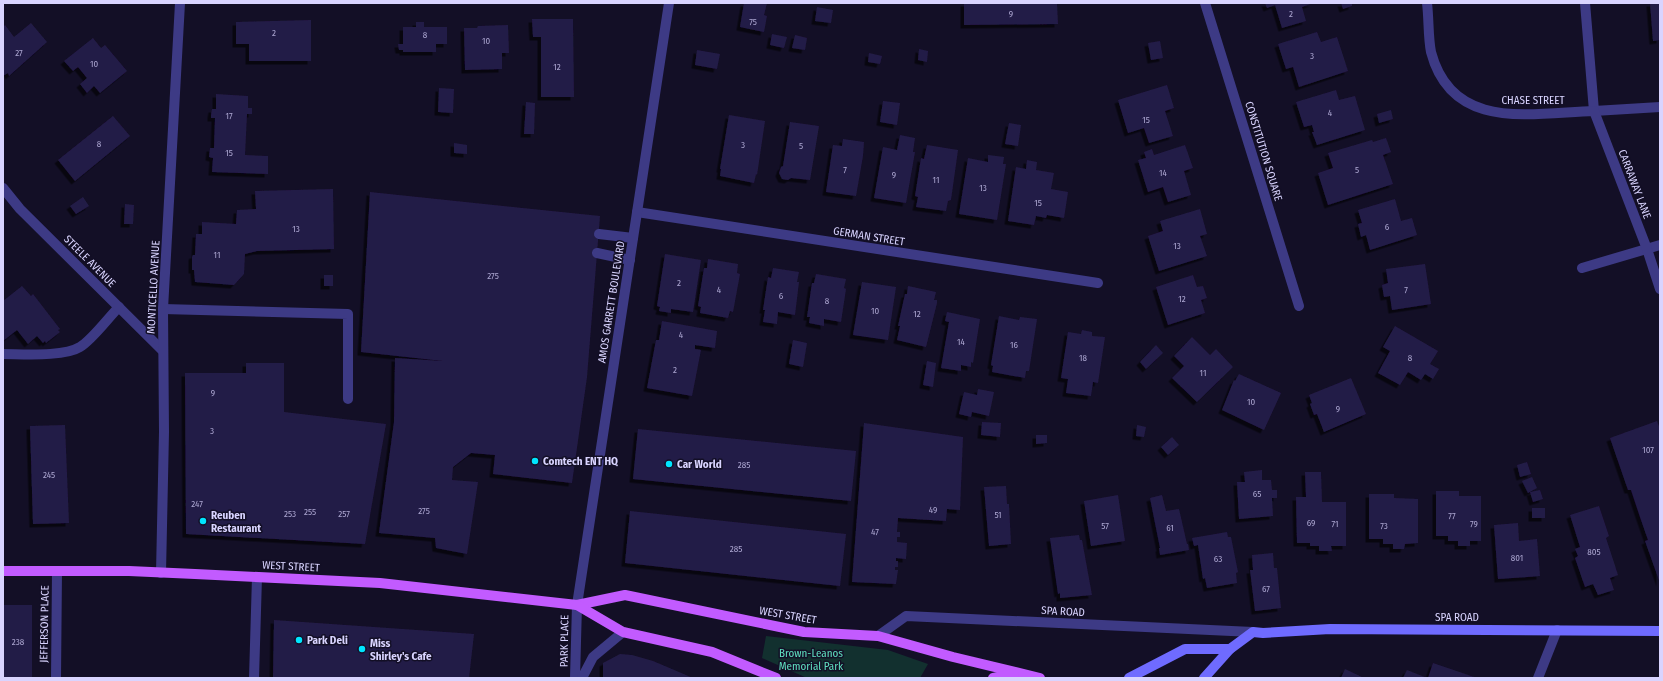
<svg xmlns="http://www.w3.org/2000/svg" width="1663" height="681" font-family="'Fira Sans Condensed',sans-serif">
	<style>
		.green { fill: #12302f }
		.building { fill: #241b47; filter: url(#shadow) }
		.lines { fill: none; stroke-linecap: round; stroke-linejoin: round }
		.service { stroke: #3d3a85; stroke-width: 10 }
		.minor { stroke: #3d3a85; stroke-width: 10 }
		.secondary { stroke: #6f6bff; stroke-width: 10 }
		.primary { stroke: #c25bff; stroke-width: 10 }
		.poi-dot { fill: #00e5ff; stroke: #130f26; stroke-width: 1.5 }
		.labels { text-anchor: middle; stroke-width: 3; stroke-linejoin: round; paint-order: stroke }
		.number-label { font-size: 9px; fill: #aca6d1 }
		.street-label { font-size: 11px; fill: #d9d4ff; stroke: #130f26 }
		.poi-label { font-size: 11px; font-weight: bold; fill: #d9d4ff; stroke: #130f26; text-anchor: start }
		.park-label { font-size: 11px; fill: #5fe0c0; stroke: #130f26 }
	</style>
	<defs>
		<filter id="shadow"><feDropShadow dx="-3.5" dy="3.5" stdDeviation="0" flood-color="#0009"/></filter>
	</defs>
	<rect width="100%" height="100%" fill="#130f26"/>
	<polygon class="green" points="766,636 888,650 928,664 920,678 807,678 762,658"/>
	<g class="building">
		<polygon points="744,3 767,3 764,15 767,16 764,32 740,27"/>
		<polygon points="964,3 1057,3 1058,24 964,25"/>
		<polygon points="1265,3 1313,3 1302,7 1306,21 1282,28 1275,5 1267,8"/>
		<polygon points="1341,3 1352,3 1352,6 1343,9"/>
		<polygon points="1650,3 1660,3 1660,40 1653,41"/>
		<polygon points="817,7 833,10 831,23 815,21"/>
		<polygon points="532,19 573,19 574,97 541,97 541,37 533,37"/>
		<polygon points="311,20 311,61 249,61 249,44 236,44 236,22"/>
		<polygon points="416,22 424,22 424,27 447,27 447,44 436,44 436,52 403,52 403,50 399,50 398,44 403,44 403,27 416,27"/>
		<polygon points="31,23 47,42 9,76 8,73 3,76 3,27 5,25 14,37"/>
		<polygon points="508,25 509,53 502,53 502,69 465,70 464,28 477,28 478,26"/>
		<polygon points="1317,32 1321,42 1337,37 1348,71 1299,87 1293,67 1286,69 1278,44"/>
		<polygon points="772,34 787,37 784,48 770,45"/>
		<polygon points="795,35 807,38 805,50 792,48"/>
		<polygon points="93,38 101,48 105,45 127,71 100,93 94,86 87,93 80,84 87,78 78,67 73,71 64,61"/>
		<polygon points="1160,41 1163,58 1151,60 1148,43"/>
		<polygon points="919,49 928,51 927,62 918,60"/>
		<polygon points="697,50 720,54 717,69 695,65"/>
		<polygon points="869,53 882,56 880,64 868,62"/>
		<polygon points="1167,85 1174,108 1165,111 1173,136 1149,143 1144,128 1128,133 1118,100"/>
		<polygon points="439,88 454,89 453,113 438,112"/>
		<polygon points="1336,90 1339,100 1355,96 1365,130 1317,145 1312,132 1314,132 1312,125 1304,127 1296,102"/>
		<polygon points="216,94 248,96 248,108 252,108 252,114 247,114 245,155 268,156 268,174 212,172 213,158 209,157 210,148 214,148 215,118 211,118 211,115 212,109 216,109"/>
		<polygon points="883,101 900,103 897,125 880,122"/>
		<polygon points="526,102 535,103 534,134 524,134"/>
		<polygon points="1391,110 1393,119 1379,123 1377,114"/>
		<polygon points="729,115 765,121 757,175 756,174 754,183 720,176 721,169 720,169"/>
		<polygon points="113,116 130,136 75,181 58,160"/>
		<polygon points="790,122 819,126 810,180 791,178 788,180 782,179 779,173 781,167 783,166"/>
		<polygon points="1009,123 1021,125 1018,146 1005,144"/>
		<polygon points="900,135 915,138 913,152 915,152 906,203 874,198 883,147 897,150"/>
		<polygon points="1386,138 1391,152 1383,155 1393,184 1328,205 1318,173 1333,168 1328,153 1372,140 1373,142"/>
		<polygon points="843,139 864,142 863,156 856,196 826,192 833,145 842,146"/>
		<polygon points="454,143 467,145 467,154 454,153"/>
		<polygon points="927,145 958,150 951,200 948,201 946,211 916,207 918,197 915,196 921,158 924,159"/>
		<polygon points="1185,145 1193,168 1184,171 1191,195 1168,202 1163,187 1148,192 1138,160 1146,158 1144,152 1152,149 1154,155"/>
		<polygon points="988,155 1004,157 1003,164 1006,164 997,220 959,214 968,158 988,162"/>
		<polygon points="1027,160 1037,162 1036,170 1054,173 1051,189 1068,192 1064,218 1047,215 1046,218 1036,216 1034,225 1008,221 1016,167 1026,169"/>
		<polygon points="333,189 334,249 257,251 245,254 244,274 234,285 195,282 194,270 192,270 192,257 193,255 195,255 196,234 202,234 202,222 236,224 237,210 256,209 255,191"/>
		<polygon points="370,192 600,216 587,377 572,483 493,474 495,455 471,453 453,467 452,480 478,482 467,554 436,548 435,538 379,533 394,422 395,358 443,361 361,352"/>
		<polygon points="83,197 89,206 76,214 70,206"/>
		<polygon points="1395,199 1401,221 1412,218 1417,235 1370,250 1366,235 1361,237 1358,224 1362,223 1358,210"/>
		<polygon points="125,204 134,205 133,224 124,224"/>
		<polygon points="1200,209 1207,234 1200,236 1207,256 1159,271 1148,236 1163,231 1160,221"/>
		<polygon points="665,254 701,260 693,312 671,309 671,313 659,311 660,307 657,306"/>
		<polygon points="708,259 738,264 737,273 740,274 733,312 730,311 728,318 700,313 701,307 698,306 704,268 707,268"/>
		<polygon points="1425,264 1431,304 1392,310 1390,296 1384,297 1382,285 1388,283 1386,269"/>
		<polygon points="773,268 799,272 797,282 799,282 795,315 778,312 777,324 763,322 765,310 763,310 768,277 771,278"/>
		<polygon points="816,274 846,279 844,288 846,289 841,322 824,319 824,326 809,323 810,317 807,317 812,283 814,283"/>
		<rect x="324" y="275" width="9" height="11"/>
		<polygon points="1193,275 1197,287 1203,286 1207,298 1201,300 1205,313 1168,325 1156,287"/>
		<polygon points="862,282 896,287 888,340 853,335"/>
		<polygon points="22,286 31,296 33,294 60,329 58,330 60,332 46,343 45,341 43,343 37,336 28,344 17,330 3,341 3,301"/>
		<polygon points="908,286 936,292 934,300 937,300 937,303 926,347 897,340 900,326 898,326 905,294 907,294"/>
		<polygon points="947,312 980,319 973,363 971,362 971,367 961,365 961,371 941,368 949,322 945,321"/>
		<polygon points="999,316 1019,320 1020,317 1037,319 1029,371 1026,371 1025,378 992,372 993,366 991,365"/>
		<polygon points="662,321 717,331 715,348 695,345 695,349 701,350 692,396 647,388 656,340 659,340"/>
		<polygon points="1395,326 1438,351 1430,364 1439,369 1433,379 1425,374 1421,380 1408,372 1400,385 1378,373 1390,351 1383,347"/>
		<polygon points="1082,330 1092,332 1092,336 1105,337 1098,383 1093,382 1091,396 1066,393 1068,379 1061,378 1068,332 1081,334"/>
		<polygon points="1192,337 1210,355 1216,349 1233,367 1197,402 1172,378 1184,366 1174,356"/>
		<polygon points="793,340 807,343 803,367 789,364"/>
		<polygon points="1156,345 1163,353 1146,369 1140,362"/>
		<polygon points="927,361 936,363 933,387 923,385"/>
		<polygon points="246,363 284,363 284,412 386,424 365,544 186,534 185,373 246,373"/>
		<polygon points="1239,374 1281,393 1264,430 1222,410 1234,380 1235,381"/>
		<polygon points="1351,378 1366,414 1324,432 1317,414 1314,415 1310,404 1312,403 1309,395"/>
		<polygon points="978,389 994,392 989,416 972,412 971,417 959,414 964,392 977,395"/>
		<polygon points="1657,421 1660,429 1660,583 1645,541 1648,540 1640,517 1631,490 1628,490 1610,438"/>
		<polygon points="982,422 1001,423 1000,437 981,435"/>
		<polygon points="864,423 963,437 960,510 947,509 946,521 898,518 897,532 900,532 900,537 897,537 897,542 907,543 906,559 896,558 896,561 898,561 898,567 895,567 895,570 898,570 896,584 852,582"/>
		<polygon points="65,425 69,523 33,524 30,426"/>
		<polygon points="1137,425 1146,427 1144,437 1136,436"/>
		<polygon points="638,429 856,451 851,501 633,479"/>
		<polygon points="1036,435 1047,435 1047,443 1036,444"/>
		<polygon points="1172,437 1179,445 1168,455 1161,447"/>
		<polygon points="1527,462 1531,474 1520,477 1517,465"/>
		<polygon points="1262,470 1262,480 1271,480 1272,490 1277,490 1277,498 1272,498 1273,516 1239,519 1237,482 1245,482 1244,472"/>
		<polygon points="1305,472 1321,472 1322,502 1346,502 1346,546 1331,546 1332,551 1319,551 1319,546 1310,546 1310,543 1297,543 1296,497 1306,497"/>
		<polygon points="1532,477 1537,488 1528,493 1522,481"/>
		<polygon points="1006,486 1007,504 1009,504 1011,544 989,546 984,487"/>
		<polygon points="1540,490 1543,499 1533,502 1530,492"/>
		<polygon points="1436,491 1459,491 1459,496 1481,496 1481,541 1470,541 1470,546 1458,546 1458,541 1448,541 1448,536 1436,536"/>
		<polygon points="1369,494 1394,494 1394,498 1418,499 1418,543 1405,544 1404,549 1393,549 1393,544 1383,544 1383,539 1369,539"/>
		<polygon points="1118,495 1125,541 1091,546 1084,501"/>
		<polygon points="1162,495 1166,511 1179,509 1187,544 1188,544 1189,550 1160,555 1159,548 1160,548 1150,498"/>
		<polygon points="1599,506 1609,536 1606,538 1618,575 1610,578 1614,590 1598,595 1593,584 1585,587 1575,558 1578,556 1575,549 1580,547 1570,515"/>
		<rect x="1532" y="508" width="13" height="10"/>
		<polygon points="630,511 846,534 840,586 625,563"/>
		<polygon points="1518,523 1519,541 1537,539 1540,576 1498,579 1494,525"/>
		<polygon points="1227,532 1228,537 1231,537 1238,572 1236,573 1237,583 1207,588 1205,578 1203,579 1198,545 1194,546 1192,538"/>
		<polygon points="1079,535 1080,540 1082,540 1092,595 1060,598 1060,593 1058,594 1050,538"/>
		<polygon points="1273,553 1274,568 1277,568 1281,608 1255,611 1250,570 1253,570 1252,555"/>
		<rect x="3" y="605" width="29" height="73"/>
		<polygon points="274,620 474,634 469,678 273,678"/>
		<polygon points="620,654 632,655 653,661 693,678 603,678 603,663"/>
		<polygon points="1433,663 1477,678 1428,678"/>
		<polygon points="1345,669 1364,678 1341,678"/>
		<polygon points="1407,670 1427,678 1403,678"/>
	</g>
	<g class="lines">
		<g class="service">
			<polyline points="1585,3 1594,111 1660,107"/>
			<polyline points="599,234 633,238"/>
			<polyline points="597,253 630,260"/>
			<polyline points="1582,268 1660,245"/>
			<polyline points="163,309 348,314 348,399"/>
			<path d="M3 354C23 354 64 357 80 347 92 340 108 318 119 307"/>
			<polyline points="254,678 257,577"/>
			<polyline points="575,678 577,605"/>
			<polyline points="582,678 593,657 623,632"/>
		</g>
		<g class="minor">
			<polyline points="1205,3 1299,306"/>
			<path d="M1427 3C1429 19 1428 37 1431 52 1452 132 1532 113 1594 111L1647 249 1660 289"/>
			<polyline points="3,188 20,209 162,350"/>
			<polyline points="637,212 1098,283"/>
			<polyline points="161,573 164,432 163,309 180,3"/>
			<polyline points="577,605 669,3"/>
			<polyline points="878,636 906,616 1253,632"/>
			<polyline points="56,678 57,571"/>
			<polyline points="1538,678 1557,630"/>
		</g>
		<g class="secondary">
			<polyline points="1129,678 1185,649 1230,649"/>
			<polyline points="1204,678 1230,649 1253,632 1263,633 1330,629 1660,631"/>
		</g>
		<g class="primary">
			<polyline points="3,571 129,571 195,574 380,583 577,605 625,595 804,632 878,636 953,657 1040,678"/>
			<polyline points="577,605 623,632 712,652 776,678"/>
			<polyline points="993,678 1014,674"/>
		</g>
	</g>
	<g class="poi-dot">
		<circle cx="535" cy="461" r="4"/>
		<circle cx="669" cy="464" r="4"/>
		<circle cx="203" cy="521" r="4"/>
		<circle cx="299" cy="640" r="4"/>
		<circle cx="362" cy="649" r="4"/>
	</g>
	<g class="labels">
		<g class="number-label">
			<text x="1011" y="17">9</text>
			<text x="1291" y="17">2</text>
			<text x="753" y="25">75</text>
			<text x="274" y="36">2</text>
			<text x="425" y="38">8</text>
			<text x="486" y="44">10</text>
			<text x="19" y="56">27</text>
			<text x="1312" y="59">3</text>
			<text x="94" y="67">10</text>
			<text x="557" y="70">12</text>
			<text x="1330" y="116">4</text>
			<text x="229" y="119">17</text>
			<text x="1146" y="123">15</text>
			<text x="99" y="147">8</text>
			<text x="743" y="148">3</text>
			<text x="801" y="149">5</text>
			<text x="229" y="156">15</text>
			<text x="845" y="173">7</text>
			<text x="1357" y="173">5</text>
			<text x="1163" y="176">14</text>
			<text x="894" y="178">9</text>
			<text x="936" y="183">11</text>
			<text x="983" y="191">13</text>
			<text x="1038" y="206">15</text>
			<text x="1387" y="230">6</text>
			<text x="296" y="232">13</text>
			<text x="1177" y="249">13</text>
			<text x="217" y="258">11</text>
			<text x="493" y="279">275</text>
			<text x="679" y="286">2</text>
			<text x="719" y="293">4</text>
			<text x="1406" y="293">7</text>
			<text x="781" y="299">6</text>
			<text x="1182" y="302">12</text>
			<text x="827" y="304">8</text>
			<text x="875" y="314">10</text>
			<text x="917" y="317">12</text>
			<text x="681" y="338">4</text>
			<text x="961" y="345">14</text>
			<text x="1014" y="348">16</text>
			<text x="1083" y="361">18</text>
			<text x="1410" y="361">8</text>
			<text x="675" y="373">2</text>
			<text x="1203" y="376">11</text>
			<text x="213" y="396">9</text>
			<text x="1251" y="405">10</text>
			<text x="1338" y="412">9</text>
			<text x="212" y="434">3</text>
			<text x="1648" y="453">107</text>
			<text x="744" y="468">285</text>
			<text x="49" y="478">245</text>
			<text x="1257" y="497">65</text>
			<text x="197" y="507">247</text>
			<text x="933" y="513">49</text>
			<text x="424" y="514">275</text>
			<text x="310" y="515">255</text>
			<text x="290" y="517">253</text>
			<text x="344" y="517">257</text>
			<text x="998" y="518">51</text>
			<text x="1452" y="519">77</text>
			<text x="1311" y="526">69</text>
			<text x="1335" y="527">71</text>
			<text x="1474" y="527">79</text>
			<text x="1105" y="529">57</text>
			<text x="1384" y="529">73</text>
			<text x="1170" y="531">61</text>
			<text x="875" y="535">47</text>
			<text x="736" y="552">285</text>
			<text x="1594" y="555">805</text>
			<text x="1517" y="561">801</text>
			<text x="1218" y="562">63</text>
			<text x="1266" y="592">67</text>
			<text x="18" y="645">238</text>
		</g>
		<g class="street-label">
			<text x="1533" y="104">CHASE STREET</text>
			<text transform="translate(1264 151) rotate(73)" y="4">CONSTITUTION SQUARE</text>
			<text transform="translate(1635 184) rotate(69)" y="4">CARRAWAY LANE</text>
			<text transform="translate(869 236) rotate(9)" y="4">GERMAN STREET</text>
			<text transform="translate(90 261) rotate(45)" y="4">STEELE AVENUE</text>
			<text transform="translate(153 287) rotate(-87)" y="4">MONTICELLO AVENUE</text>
			<text transform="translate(611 302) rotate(-81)" y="4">AMOS GARRETT BOULEVARD</text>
			<text transform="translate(291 566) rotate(3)" y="4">WEST STREET</text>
			<text transform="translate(1063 611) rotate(3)" y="4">SPA ROAD</text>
			<text transform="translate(788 615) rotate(10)" y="4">WEST STREET</text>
			<text x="1457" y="621">SPA ROAD</text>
			<text transform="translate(44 624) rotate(-89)" y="4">JEFFERSON PLACE</text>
			<text transform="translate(564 641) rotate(-89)" y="4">PARK PLACE</text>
		</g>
		<g class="poi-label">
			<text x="543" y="465">Comtech ENT HQ</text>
			<text x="677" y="468">Car World</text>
			<text x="211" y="519">Reuben<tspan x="211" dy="13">Restaurant</tspan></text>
			<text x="307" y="644">Park Deli</text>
			<text x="370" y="647">Miss<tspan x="370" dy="13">Shirley's Cafe</tspan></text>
		</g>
		<g class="park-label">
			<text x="811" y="657">Brown-Leanos<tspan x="811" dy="13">Memorial Park</tspan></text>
		</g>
	</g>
	<rect width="1663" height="681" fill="none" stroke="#d9d4ff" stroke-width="8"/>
</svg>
